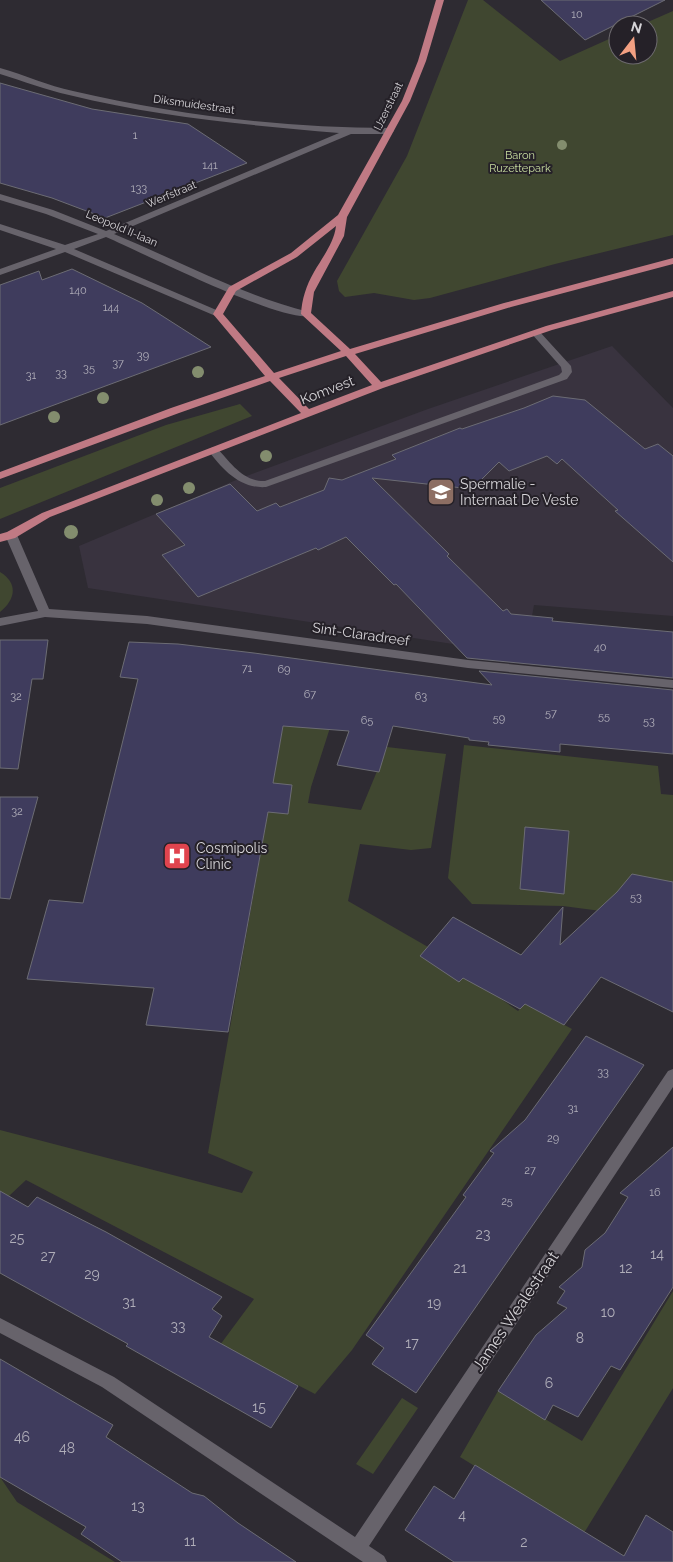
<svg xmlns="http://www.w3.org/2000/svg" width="673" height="1562" font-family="Raleway,sans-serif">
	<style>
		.built { fill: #39333f }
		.green { fill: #404730 }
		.building { fill: #3f3c5d; stroke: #6c6c74 }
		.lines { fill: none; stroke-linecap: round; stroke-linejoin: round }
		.minor { fill: #67636b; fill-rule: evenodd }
		.major { fill: #c07a84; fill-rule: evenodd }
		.tree { fill: #838d6e }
		.labels { text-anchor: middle; stroke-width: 4; stroke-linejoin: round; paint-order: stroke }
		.number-label { font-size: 11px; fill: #b0aeb9 }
		.far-street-label { font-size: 11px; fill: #d6d4d8; stroke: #252128 }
		.far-park-label { font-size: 11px; fill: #c9dea0; stroke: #252128 }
		.street-label { font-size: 14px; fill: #d6d4d8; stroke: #252128 }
		.poi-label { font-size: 14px; fill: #d6d4d8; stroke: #252128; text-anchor: start }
		.near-number-label { font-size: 14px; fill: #b0aeb9 }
		.near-street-label { font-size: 16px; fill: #d6d4d8; stroke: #252128 }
	</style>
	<rect width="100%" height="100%" fill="#2e2b32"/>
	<polygon class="built" points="612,346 673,408 673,616 534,605 525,655 88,588 79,546 241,478 428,409"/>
	<g class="green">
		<polygon points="468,0 483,0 560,61 618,35 618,55 648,55 648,25 641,25 673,11 673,235 555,264 430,298 414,300 374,293 345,297 339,291 337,281 407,156"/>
		<polygon points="240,404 252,416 0,519 0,488 166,425"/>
		<path d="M0 572C18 583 16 599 0 612Z"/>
		<polygon points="336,709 311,787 308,803 361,810 387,747 446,754 431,848 411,850 360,844 348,901 428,947 420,956 459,981 498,942 531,964 501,999 518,1011 525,1004 572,1029 352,1350 315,1394 220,1345 254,1299 26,1180 9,1196 0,1192 0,1130 242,1193 253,1172 208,1153 285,715 283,726 301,727"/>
		<polygon points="464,745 658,766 661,794 673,795 673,908 601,911 563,906 472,904 448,878"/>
		<polygon points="673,1291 673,1388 584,1533 460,1457 498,1391 582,1441"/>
		<polygon points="402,1398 418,1408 373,1474 356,1464"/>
		<polygon points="0,1477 17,1502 115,1562 0,1562"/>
	</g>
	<g class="building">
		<polygon points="541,0 665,0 585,40"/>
		<polygon points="0,83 92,109 188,124 247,163 105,218 52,198 0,183"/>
		<polygon points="72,269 142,303 211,347 0,425 0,285 39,271 42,280"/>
		<polygon points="553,396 585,400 645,449 658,444 673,456 673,562 615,511 618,510 562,459 557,464 547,456 509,471 499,462 478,483 463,488 372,478 449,554 447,556 503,611 507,609 511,614 553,618 552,621 673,632 673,678 467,658 396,584 394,585 346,537 318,550 316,548 198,597 162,555 185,545 156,514 230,484 257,511 276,503 280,507 324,490 329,478 342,480 396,459 392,455 460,428 462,429 524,408"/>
		<polygon points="0,640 48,640 43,679 32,679 18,769 0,768"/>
		<polygon points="129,642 178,644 254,653 492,685 479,671 673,690 673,754 560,744 560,752 488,745 489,742 469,740 469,738 393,726 379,772 337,765 349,731 283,726 273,783 292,785 288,814 268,812 228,1032 146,1025 154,988 27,979 49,900 83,903 138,679 120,677"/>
		<polygon points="0,797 38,797 10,899 0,898"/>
		<polygon points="525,827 569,831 564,894 520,889"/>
		<polygon points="632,874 673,882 673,1012 601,977 564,1025 525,1004 520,1009 463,978 459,982 420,956 453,917 521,955 563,907 560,945 617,892"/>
		<polygon points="586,1036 644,1065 416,1393 372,1364 384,1348 366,1335 466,1197 463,1195 494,1153 490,1151 525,1120"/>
		<polygon points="673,1147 673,1287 620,1370 611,1366 578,1417 553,1405 545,1420 498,1391 536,1335 567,1308 557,1303 565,1291 559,1287 582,1267 585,1250 605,1233 628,1197 620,1193"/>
		<polygon points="0,1191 28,1207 37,1197 106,1232 222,1297 212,1309 222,1316 209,1337 298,1386 271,1428 126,1346 128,1344 0,1273"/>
		<polygon points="0,1359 113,1425 106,1437 192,1493 204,1496 238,1523 296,1562 122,1562 81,1534 86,1527 0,1477"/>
		<polygon points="475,1465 624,1556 646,1515 673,1532 673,1562 454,1562 405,1530 434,1486 454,1499"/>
	</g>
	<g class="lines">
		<g class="minor">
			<path d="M0 68C25 75 48 86 73 91 176 115 284 128 390 128L394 131 390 134H351L114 234C179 261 241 295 309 312V316C280 322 141 252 106 237L74 249 221 312V316L218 317 65 252 0 275V269L56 249 0 230V224L65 245 98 234 46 214 0 200V194L53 210 106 231 339 133C246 125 159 117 69 95 46 90 23 81 0 74Z"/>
			<path d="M536 330 539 331 571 366 572 372 567 379 266 487C240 489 222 469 208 450L213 447 217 448C230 462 243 482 265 481L559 375 562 372 561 367 531 333Z"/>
			<polygon points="11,531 17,535 49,609 147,616 468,660 673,680 673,688 468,668 147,624 45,617 0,626 0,618 38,611 5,535"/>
			<polygon points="673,1069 673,1087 369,1546 384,1556 387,1562 363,1562 102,1387 0,1333 0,1318 114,1377 355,1537 668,1071"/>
		</g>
		<path class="major" d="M436 0H444L426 61 410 101 347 217 344 236 314 292 311 313 350 349 504 303 673 258V264L511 307 355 354 381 382 546 326 673 291V297L552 330 383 388 50 517 15 538 0 542V534L7 532 42 513 301 413 270 381 179 413 0 479V472L171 408 265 376 213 314 229 287 291 253 338 215 402 101 418 61ZM336 226C334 243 322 258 314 272 306 286 302 299 301 314L341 351 274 373 223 314 236 291 297 257ZM346 356 372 385 309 409 279 378Z"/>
	</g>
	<g class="tree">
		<circle cx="562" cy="145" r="5"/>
		<circle cx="198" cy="372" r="6"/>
		<circle cx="103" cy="398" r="6"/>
		<circle cx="54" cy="417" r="6"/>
		<circle cx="266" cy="456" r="6"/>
		<circle cx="189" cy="488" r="6"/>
		<circle cx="157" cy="500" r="6"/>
		<circle cx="71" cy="532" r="7"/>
	</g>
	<defs>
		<g id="school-square" transform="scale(1.4375)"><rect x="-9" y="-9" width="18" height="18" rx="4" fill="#8d6e63" stroke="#252128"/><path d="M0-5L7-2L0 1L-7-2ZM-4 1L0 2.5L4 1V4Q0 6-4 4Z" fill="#fff"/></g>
		<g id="hospital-square" transform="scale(1.4375)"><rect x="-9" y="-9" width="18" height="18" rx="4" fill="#e0444e" stroke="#252128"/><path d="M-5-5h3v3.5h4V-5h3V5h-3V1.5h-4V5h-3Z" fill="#fff"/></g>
	</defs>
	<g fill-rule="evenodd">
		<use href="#school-square" x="441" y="492"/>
		<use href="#hospital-square" x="177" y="856"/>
	</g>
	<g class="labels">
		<g class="number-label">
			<text x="577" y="18">10</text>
			<text x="135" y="139">1</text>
			<text x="210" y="169">141</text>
			<text x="139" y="192">133</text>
			<text x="78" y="294">140</text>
			<text x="111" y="311">144</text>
			<text x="143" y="359">39</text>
			<text x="118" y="367">37</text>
			<text x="89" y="372">35</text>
			<text x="61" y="377">33</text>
			<text x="31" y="379">31</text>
			<text x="600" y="651">40</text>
			<text x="247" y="672">71</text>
			<text x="284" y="673">69</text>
			<text x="310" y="698">67</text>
			<text x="16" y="700">32</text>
			<text x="421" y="700">63</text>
			<text x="551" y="717">57</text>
			<text x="604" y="720">55</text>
			<text x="499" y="722">59</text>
			<text x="367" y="724">65</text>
			<text x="649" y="725">53</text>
			<text x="17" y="815">32</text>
			<text x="636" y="901">53</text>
			<text x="603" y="1076">33</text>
			<text x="573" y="1112">31</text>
			<text x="553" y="1142">29</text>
			<text x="530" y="1174">27</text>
			<text x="655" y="1196">16</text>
			<text x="507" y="1205">25</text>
		</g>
		<g class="far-street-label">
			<text transform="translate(194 104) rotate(8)" y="4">Diksmuidestraat</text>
			<text transform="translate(388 106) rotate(-64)" y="4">IJzerstraat</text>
			<text transform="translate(171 194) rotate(-23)" y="4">Werfstraat</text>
			<text transform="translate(122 228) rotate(23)" y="4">Leopold II-laan</text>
		</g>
		<g class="far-park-label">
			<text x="520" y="159">Baron<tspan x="520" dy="13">Ruzettepark</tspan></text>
		</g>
		<g class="street-label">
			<text transform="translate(327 390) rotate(-21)" y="5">Komvest</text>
			<text transform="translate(361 634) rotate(8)" y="5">Sint-Claradreef</text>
		</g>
		<g class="poi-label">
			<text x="460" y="489">Spermalie -<tspan x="460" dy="16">Internaat De Veste</tspan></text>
			<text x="196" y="853">Cosmipolis<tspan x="196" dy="16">Clinic</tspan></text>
		</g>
		<g class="near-number-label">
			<text x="483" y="1239">23</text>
			<text x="17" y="1243">25</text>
			<text x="657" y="1259">14</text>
			<text x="48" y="1261">27</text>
			<text x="460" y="1273">21</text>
			<text x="626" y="1273">12</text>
			<text x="92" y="1279">29</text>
			<text x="129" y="1307">31</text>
			<text x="434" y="1308">19</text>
			<text x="608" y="1317">10</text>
			<text x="178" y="1331">33</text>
			<text x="580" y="1343">8</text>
			<text x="412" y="1348">17</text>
			<text x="549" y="1388">6</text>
			<text x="259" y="1412">15</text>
			<text x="22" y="1442">46</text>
			<text x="67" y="1453">48</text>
			<text x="138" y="1511">13</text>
			<text x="462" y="1520">4</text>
			<text x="190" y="1546">11</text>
			<text x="524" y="1547">2</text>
		</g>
		<g class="near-street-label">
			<text transform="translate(515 1311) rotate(-56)" y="6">James Wealestraat</text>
		</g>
	</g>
	<g transform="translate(633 40) rotate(16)"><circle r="24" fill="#252128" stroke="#6c696e"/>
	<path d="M0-4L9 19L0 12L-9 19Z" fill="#f3a082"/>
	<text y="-8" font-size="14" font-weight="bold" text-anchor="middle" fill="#d6d4d8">N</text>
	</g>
</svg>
